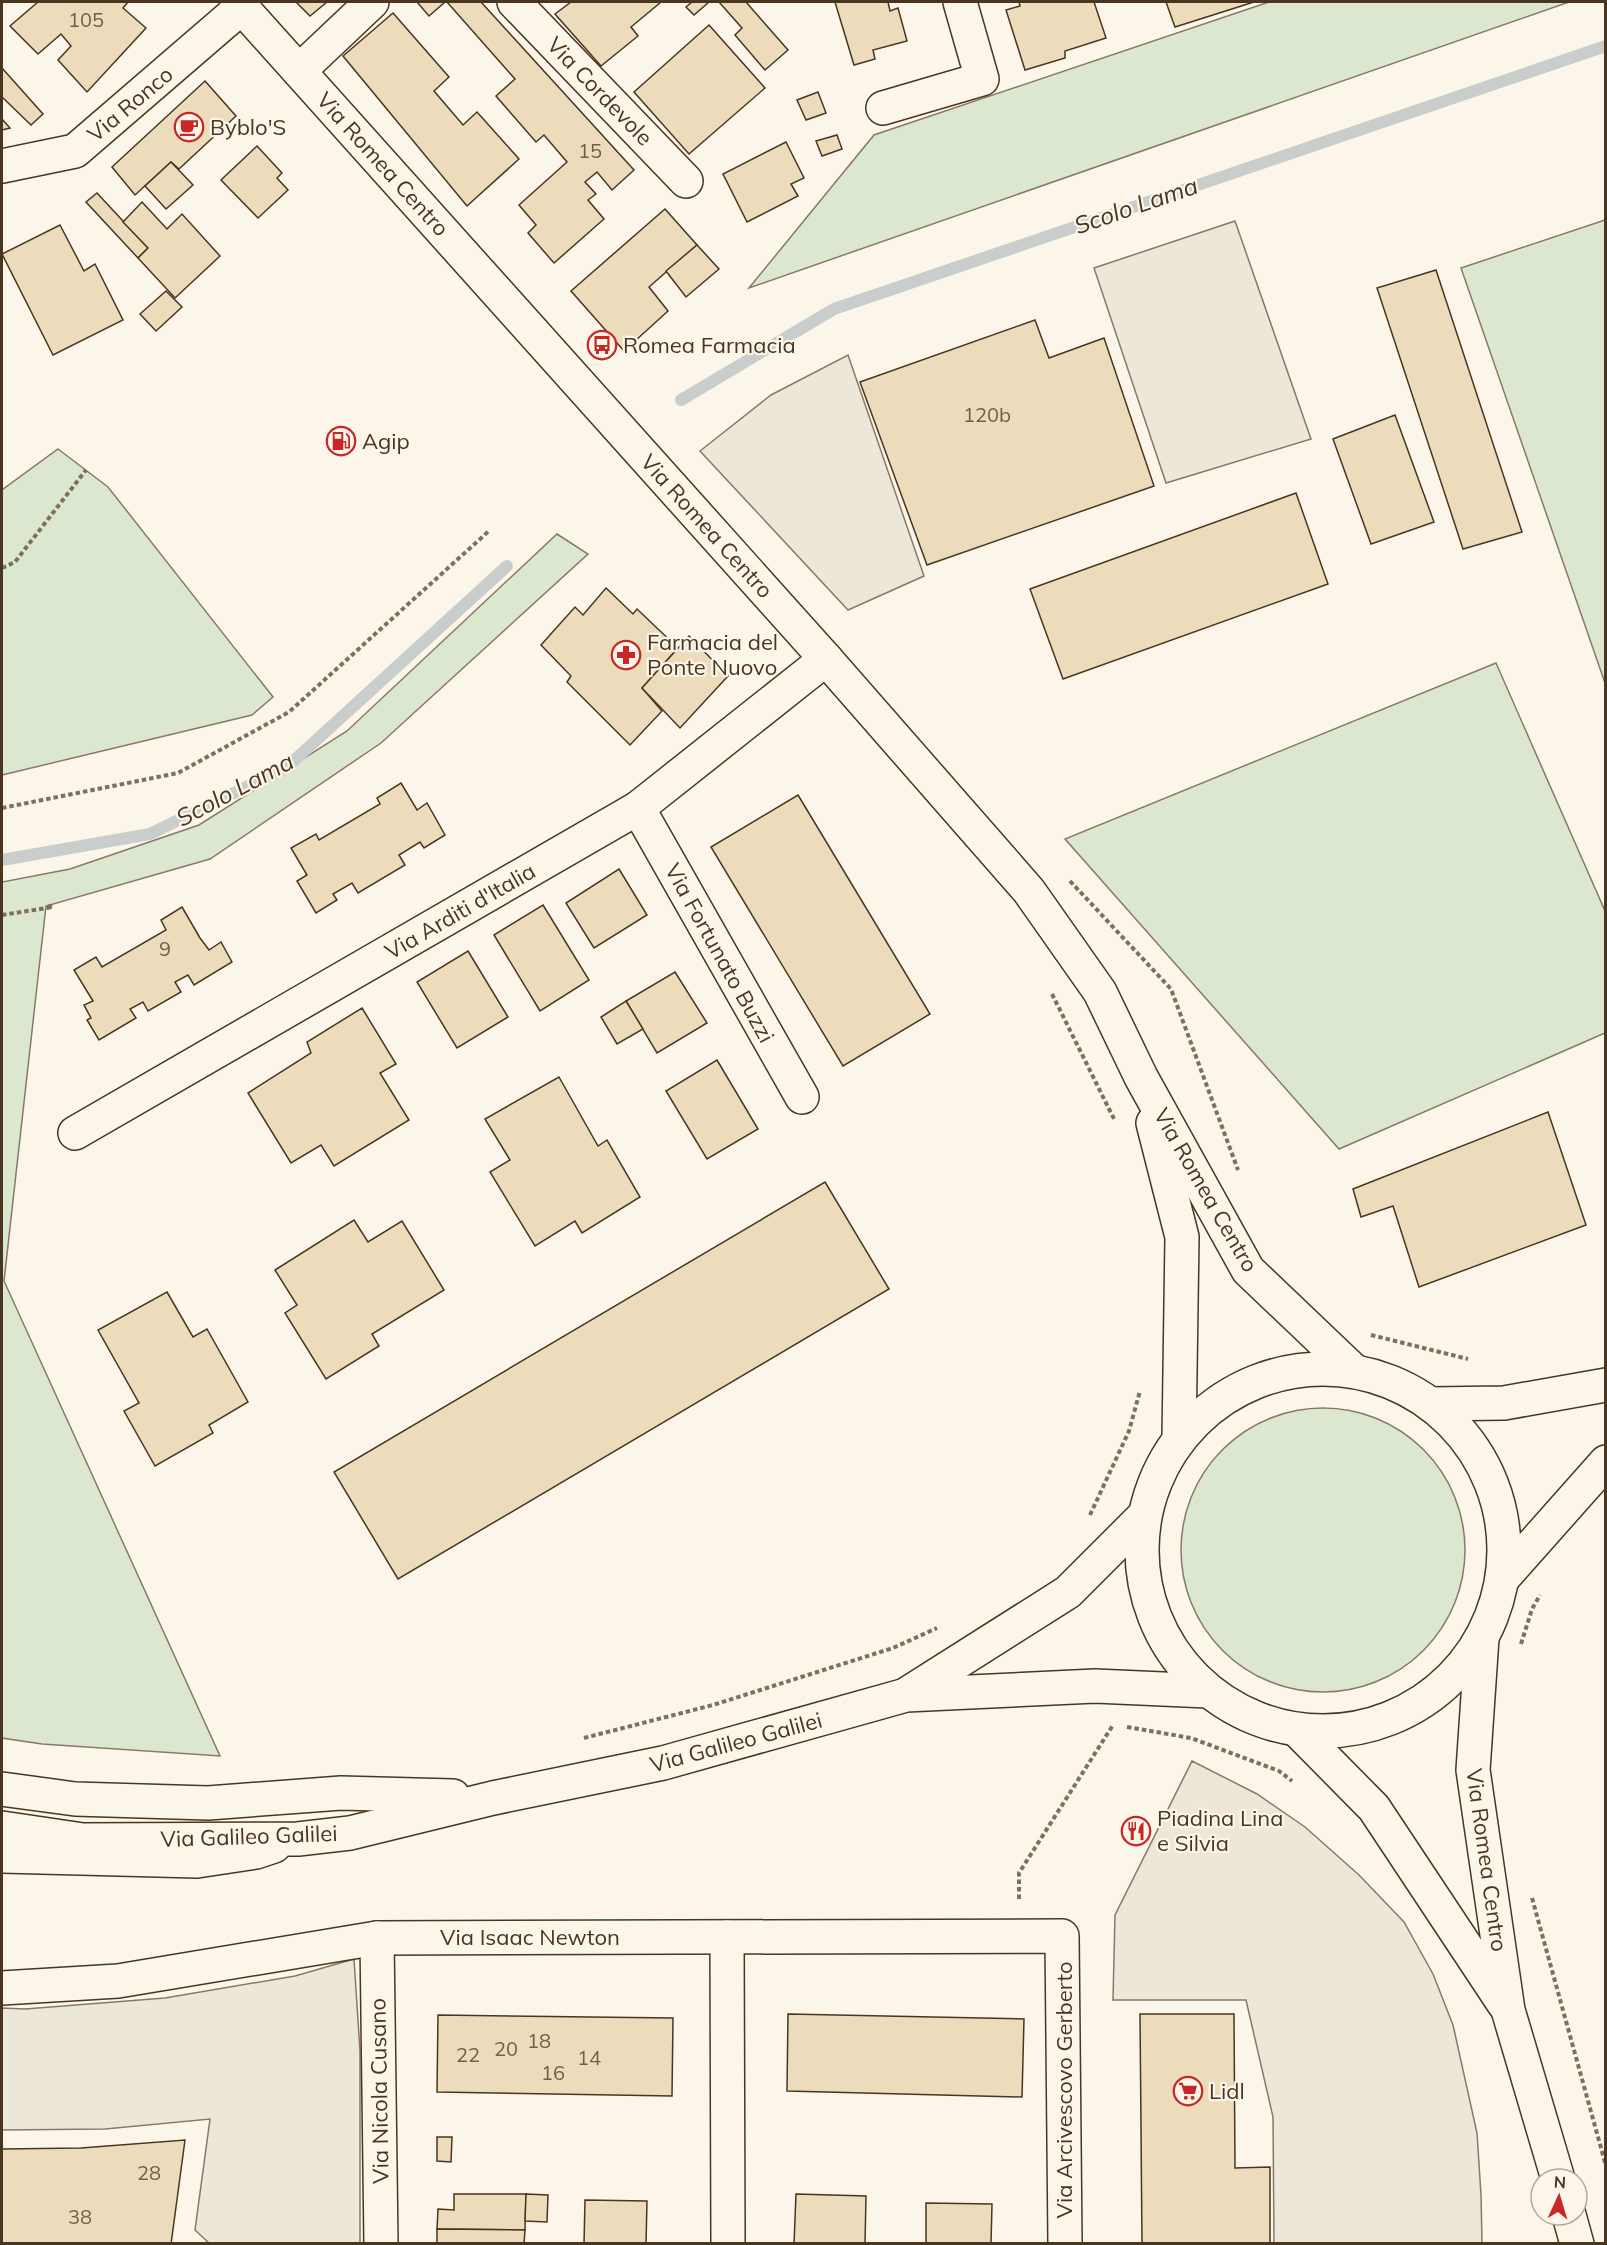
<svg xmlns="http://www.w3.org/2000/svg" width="1607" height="2245" font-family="Mulish,sans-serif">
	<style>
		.green { fill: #dce7d0; stroke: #887966; stroke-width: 1.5 }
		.parking { fill: #ede7d9; stroke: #887966; stroke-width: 1.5 }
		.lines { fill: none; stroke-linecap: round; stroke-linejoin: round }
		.stream { stroke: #c9cecd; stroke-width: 12 }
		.building { fill: #ecdcbc; stroke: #4a3520; stroke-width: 1.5 }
		.street-casing { stroke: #4a3520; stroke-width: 36 }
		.secondary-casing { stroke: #4a3520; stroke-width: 36 }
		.path { stroke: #7f6f5c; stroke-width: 4; stroke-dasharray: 4.5 3; stroke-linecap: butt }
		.street { stroke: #fbf6e9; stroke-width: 33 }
		.secondary { stroke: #fbf6e9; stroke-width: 33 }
		.labels { text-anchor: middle; stroke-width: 4.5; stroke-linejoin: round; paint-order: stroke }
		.number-label { font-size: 20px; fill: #725f47 }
		.street-label { font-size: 22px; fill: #4a3520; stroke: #fbf6e9 }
		.poi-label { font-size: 22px; fill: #4a3520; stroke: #fbf6e9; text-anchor: start }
		.water-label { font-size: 24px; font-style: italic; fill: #4a3520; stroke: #fbf6e9 }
	</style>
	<rect width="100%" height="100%" fill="#fbf6e9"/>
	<g class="green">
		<polygon points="1269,2 1569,2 749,288 874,135"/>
		<polygon points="1605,220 1606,220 1605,683 1461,268"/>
		<polygon points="58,449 108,487 273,697 252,715 2,775 2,490"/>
		<polygon points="557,534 588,554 381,743 210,859 46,906 4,1281 220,1756 42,1744 2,1738 2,882 70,869 199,825 347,731"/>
		<polygon points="1496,663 1605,911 1605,1033 1339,1149 1065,839"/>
		<circle cx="1323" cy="1550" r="142"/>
	</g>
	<g class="parking">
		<polygon points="1235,221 1311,439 1166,483 1094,268"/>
		<polygon points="848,355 924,576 848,610 700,451 771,395"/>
		<polygon points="1192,1761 1257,1794 1305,1827 1359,1875 1404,1922 1433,1974 1453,2025 1477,2133 1481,2195 1482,2243 1274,2243 1273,2117 1246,2000 1113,2000 1115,1915"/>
		<polygon points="354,1959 360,2051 360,2243 209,2243 195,2230 210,2119 105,2129 2,2130 2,2008 25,2009 165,1998 295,1976"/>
	</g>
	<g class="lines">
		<g class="stream">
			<polyline points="681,400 834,309 1606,46"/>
			<polyline points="2,860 150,834 287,767 507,566"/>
		</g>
	</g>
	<g class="building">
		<polygon points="38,2 128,2 123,8 146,28 87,92 58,60 71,46 61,34 38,54 10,26"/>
		<polygon points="296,2 327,2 310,16"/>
		<polygon points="417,2 445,2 429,16"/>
		<polygon points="447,2 481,2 634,170 612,190 597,172 585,182 596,194 588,200 604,219 554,263 528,233 536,225 519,205 567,162 544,135 536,142 496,96 515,79"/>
		<polygon points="571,2 661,2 631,27 638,36 601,66 555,14"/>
		<polygon points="692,2 709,2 694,15 686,7"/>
		<polygon points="719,2 746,2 788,50 765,70 735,35 742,28"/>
		<polygon points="835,2 888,2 890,11 898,8 907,41 873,50 875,59 854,65"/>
		<polygon points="1019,2 1094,2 1106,38 1065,51 1065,58 1025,70 1006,10 1020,6"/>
		<polygon points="1166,2 1254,2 1175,27"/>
		<polygon points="393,13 449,77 434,91 463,125 477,112 519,159 467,206 343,56"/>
		<polygon points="709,25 765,88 689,154 634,92"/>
		<polygon points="2,68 43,114 31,125 2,97"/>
		<polygon points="205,81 236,116 179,169 171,162 135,195 112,167"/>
		<polygon points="818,92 826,113 806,120 797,100"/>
		<polygon points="2,119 10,128 2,130"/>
		<polygon points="837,135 842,149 822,156 816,141"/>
		<polygon points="786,142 804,178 791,184 798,196 747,222 723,174"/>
		<polygon points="257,146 282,173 277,178 288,190 258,218 221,180"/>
		<polygon points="171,162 193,185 166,209 145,186"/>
		<polygon points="97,193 148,248 138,258 86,202"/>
		<polygon points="142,202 167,229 182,214 220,256 175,298 138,258 148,248 123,222"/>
		<polygon points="665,209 697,245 649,287 668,311 624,351 571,291"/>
		<polygon points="60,225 84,271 95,264 123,320 53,355 2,254"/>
		<polygon points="697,245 719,269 686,297 666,271"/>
		<polygon points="1436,270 1522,532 1463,549 1377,288"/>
		<polygon points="166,291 182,307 156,331 140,314"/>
		<polygon points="1035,320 1049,358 1104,338 1154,486 927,565 860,382"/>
		<polygon points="1395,415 1434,522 1371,544 1333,439"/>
		<polygon points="1296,493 1328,584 1063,679 1030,589"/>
		<polygon points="606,588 633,614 637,609 678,648 642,688 662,711 630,745 567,682 571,676 541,645 575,607 583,615"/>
		<polygon points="689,636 728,676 680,728 642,688"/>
		<polygon points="401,783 417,810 427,803 445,835 424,848 420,842 399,855 405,865 358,893 352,883 333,894 337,900 316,913 297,881 307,875 291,848 316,834 319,840 380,804 377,798"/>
		<polygon points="798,795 930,1014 843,1066 711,847"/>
		<polygon points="619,869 647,915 594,948 566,903"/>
		<polygon points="543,905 589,980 540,1011 494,935"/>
		<polygon points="182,907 200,938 209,950 221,942 232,962 194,985 188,975 175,982 181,992 148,1011 143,1002 130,1009 136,1018 99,1040 87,1020 91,1018 84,1005 93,1001 74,970 96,957 102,967 166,930 161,920"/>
		<polygon points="468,951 508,1017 457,1048 417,982"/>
		<polygon points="675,972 707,1023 657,1053 626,1001"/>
		<polygon points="626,1001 643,1029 617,1044 601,1017"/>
		<polygon points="362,1008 396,1064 380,1073 409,1120 334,1166 321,1145 291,1163 248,1093 311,1053 307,1042"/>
		<polygon points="717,1060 758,1129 707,1159 666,1091"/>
		<polygon points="559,1077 598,1146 607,1140 640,1197 582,1233 575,1221 535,1246 490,1172 510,1160 485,1119"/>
		<polygon points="1548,1112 1586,1225 1419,1287 1393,1206 1361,1217 1353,1189"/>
		<polygon points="825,1182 889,1289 398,1579 334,1472"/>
		<polygon points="354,1220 368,1242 402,1221 444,1290 372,1334 379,1346 326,1379 285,1313 297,1305 275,1270"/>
		<polygon points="167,1292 193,1337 207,1329 248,1402 209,1425 213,1433 155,1466 124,1411 139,1403 98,1330"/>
		<polygon points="788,2014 1024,2019 1022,2097 787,2091"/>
		<polygon points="1140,2014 1234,2014 1235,2168 1270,2167 1270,2244 1142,2244"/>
		<polygon points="438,2015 673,2018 672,2096 437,2092"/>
		<polygon points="437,2137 452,2137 451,2162 437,2161"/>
		<polygon points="185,2140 171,2244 2,2244 2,2149 81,2148"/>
		<polygon points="454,2194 526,2194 525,2230 437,2229 438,2209 454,2210"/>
		<polygon points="526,2194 548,2195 547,2222 525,2221"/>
		<polygon points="796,2194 866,2196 865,2244 794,2244"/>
		<polygon points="585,2200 647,2201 646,2244 584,2244"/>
		<polygon points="926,2203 992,2204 991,2244 926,2244"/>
		<polygon points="437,2229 525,2230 524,2244 437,2244"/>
	</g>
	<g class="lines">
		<g class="street-casing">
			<g id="street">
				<polyline points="514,2 686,181"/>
				<polyline points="299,71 372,2"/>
				<polyline points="883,108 982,79 960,2"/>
				<polyline points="2,166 75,151 242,7"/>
				<polyline points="638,808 802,1097"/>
				<polyline points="75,1133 638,808 826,659"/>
				<polyline points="2,1856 197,1861 256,1852 274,1846"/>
				<polyline points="727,1937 728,2244"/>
				<polyline points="377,1938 381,2244"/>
				<polyline points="2,1988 118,1981 377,1938 1062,1936 1065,2244"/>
			</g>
		</g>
		<g class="secondary-casing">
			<g id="secondary">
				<polyline points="237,2 826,659 1029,891 1100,992 1141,1077 1248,1270 1354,1371"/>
				<polyline points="1153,1123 1182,1237 1179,1439"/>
				<circle cx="1323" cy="1550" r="181"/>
				<polyline points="1430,1404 1504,1403 1606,1385"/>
				<polyline points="1503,1578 1606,1462"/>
				<polyline points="1482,1638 1473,1770 1508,2010 1558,2179"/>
				<polyline points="907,1694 1068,1592 1144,1516"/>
				<polyline points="1297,1730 1374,1808 1504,2004"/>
				<polyline points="2,1789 75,1799 208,1803 341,1793 453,1796"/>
				<polyline points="2,1828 83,1840 298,1839 350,1833 493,1798 663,1763 906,1695 1095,1686 1208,1691"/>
				<polyline points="1569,2215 1577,2244"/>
			</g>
		</g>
		<g class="path">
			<polyline points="2,568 15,562 86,470"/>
			<polyline points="2,808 178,773 289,712 490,530"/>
			<polyline points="1070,881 1171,989 1238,1170"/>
			<polyline points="2,915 53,907 46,906"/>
			<polyline points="1052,994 1115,1121"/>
			<polyline points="1371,1335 1468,1359"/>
			<polyline points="1090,1515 1129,1431 1140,1391"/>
			<polyline points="1521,1644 1532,1609 1540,1595"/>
			<polyline points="1127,1727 1191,1738 1279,1771 1292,1781"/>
			<polyline points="584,1738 713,1705 893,1648 937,1628"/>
			<polyline points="1532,1898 1606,2166"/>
			<polyline points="1019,1899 1019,1873 1113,1725"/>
		</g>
		<use href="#street" class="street"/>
		<use href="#secondary" class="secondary"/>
	</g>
	<defs>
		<g id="cafe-ring" transform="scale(1.5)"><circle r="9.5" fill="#fbf6e9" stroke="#c62828" stroke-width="1.5"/><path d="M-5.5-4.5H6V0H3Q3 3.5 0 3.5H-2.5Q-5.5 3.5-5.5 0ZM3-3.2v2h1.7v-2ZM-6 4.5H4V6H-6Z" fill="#c62828"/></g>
		<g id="bus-ring" transform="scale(1.5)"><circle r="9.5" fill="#fbf6e9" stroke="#c62828" stroke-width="1.5"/><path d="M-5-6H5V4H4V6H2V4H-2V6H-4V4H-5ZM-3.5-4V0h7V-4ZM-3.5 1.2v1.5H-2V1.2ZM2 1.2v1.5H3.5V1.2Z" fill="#c62828"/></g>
		<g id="fuel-ring" transform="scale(1.5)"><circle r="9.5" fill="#fbf6e9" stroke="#c62828" stroke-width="1.5"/><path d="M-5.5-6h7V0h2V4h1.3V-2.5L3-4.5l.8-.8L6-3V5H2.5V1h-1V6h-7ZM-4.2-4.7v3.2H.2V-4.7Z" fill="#c62828"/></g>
		<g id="pharmacy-ring" transform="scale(1.5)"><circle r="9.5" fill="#fbf6e9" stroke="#c62828" stroke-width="1.5"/><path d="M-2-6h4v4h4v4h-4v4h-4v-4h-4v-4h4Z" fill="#c62828"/></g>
		<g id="restaurant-ring" transform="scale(1.5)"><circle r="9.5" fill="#fbf6e9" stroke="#c62828" stroke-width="1.5"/><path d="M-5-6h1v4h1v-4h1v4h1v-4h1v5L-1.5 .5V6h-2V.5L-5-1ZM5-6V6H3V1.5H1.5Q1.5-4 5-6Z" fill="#c62828"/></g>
		<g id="supermarket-ring" transform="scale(1.5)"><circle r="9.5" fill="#fbf6e9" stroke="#c62828" stroke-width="1.5"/><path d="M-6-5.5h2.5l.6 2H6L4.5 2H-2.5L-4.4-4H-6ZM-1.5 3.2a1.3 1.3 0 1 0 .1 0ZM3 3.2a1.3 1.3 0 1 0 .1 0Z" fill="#c62828"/></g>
	</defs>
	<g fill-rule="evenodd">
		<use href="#cafe-ring" x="189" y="127"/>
		<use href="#bus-ring" x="602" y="345"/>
		<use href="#fuel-ring" x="341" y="441"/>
		<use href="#pharmacy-ring" x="626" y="655"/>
		<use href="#restaurant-ring" x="1136" y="1831"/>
		<use href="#supermarket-ring" x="1188" y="2091"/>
	</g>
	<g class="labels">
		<g class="number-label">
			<text x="86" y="27">105</text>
			<text x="590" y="158">15</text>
			<text x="987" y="422">120b</text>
			<text x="165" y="956">9</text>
			<text x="539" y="2048">18</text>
			<text x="506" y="2056">20</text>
			<text x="468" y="2062">22</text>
			<text x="589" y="2065">14</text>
			<text x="553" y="2080">16</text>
			<text x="149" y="2180">28</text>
			<text x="80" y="2224">38</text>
		</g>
		<g class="street-label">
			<text transform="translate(600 91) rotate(46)" y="8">Via Cordevole</text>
			<text transform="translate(130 104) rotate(-40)" y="8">Via Ronco</text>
			<text transform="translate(383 164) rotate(48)" y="8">Via Romea Centro</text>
			<text transform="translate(707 526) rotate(48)" y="8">Via Romea Centro</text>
			<text transform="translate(460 911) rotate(-30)" y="8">Via Arditi d'Italia</text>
			<text transform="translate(720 953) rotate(61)" y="8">Via Fortunato Buzzi</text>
			<text transform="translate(1206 1190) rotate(60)" y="8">Via Romea Centro</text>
			<text transform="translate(736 1742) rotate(-15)" y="8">Via Galileo Galilei</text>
			<text transform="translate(249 1836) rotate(-2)" y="8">Via Galileo Galilei</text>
			<text transform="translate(1487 1860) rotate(82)" y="8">Via Romea Centro</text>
			<text x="530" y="1945">Via Isaac Newton</text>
			<text transform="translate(1064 2090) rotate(-90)" y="8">Via Arcivescovo Gerberto</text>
			<text transform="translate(379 2091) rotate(-91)" y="8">Via Nicola Cusano</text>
		</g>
		<g class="poi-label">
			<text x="210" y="135">Byblo'S</text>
			<text x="623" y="353">Romea Farmacia</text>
			<text x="362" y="449">Agip</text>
			<text x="647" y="650">Farmacia del<tspan x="647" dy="25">Ponte Nuovo</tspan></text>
			<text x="1157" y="1826">Piadina Lina<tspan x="1157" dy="25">e Silvia</tspan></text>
			<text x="1209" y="2099">Lidl</text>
		</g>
		<g class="water-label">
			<text transform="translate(1136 206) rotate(-19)" y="8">Scolo Lama</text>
			<text transform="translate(235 790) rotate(-28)" y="8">Scolo Lama</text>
		</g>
	</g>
	<rect width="1607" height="2245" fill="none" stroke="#4a3520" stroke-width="6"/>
	<g transform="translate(1559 2197) rotate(4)"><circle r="28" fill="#fbf6e9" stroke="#b4a999" stroke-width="1.5"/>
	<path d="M0-4.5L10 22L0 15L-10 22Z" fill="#c62828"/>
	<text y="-9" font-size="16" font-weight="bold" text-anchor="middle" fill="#4a3520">N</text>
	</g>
</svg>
